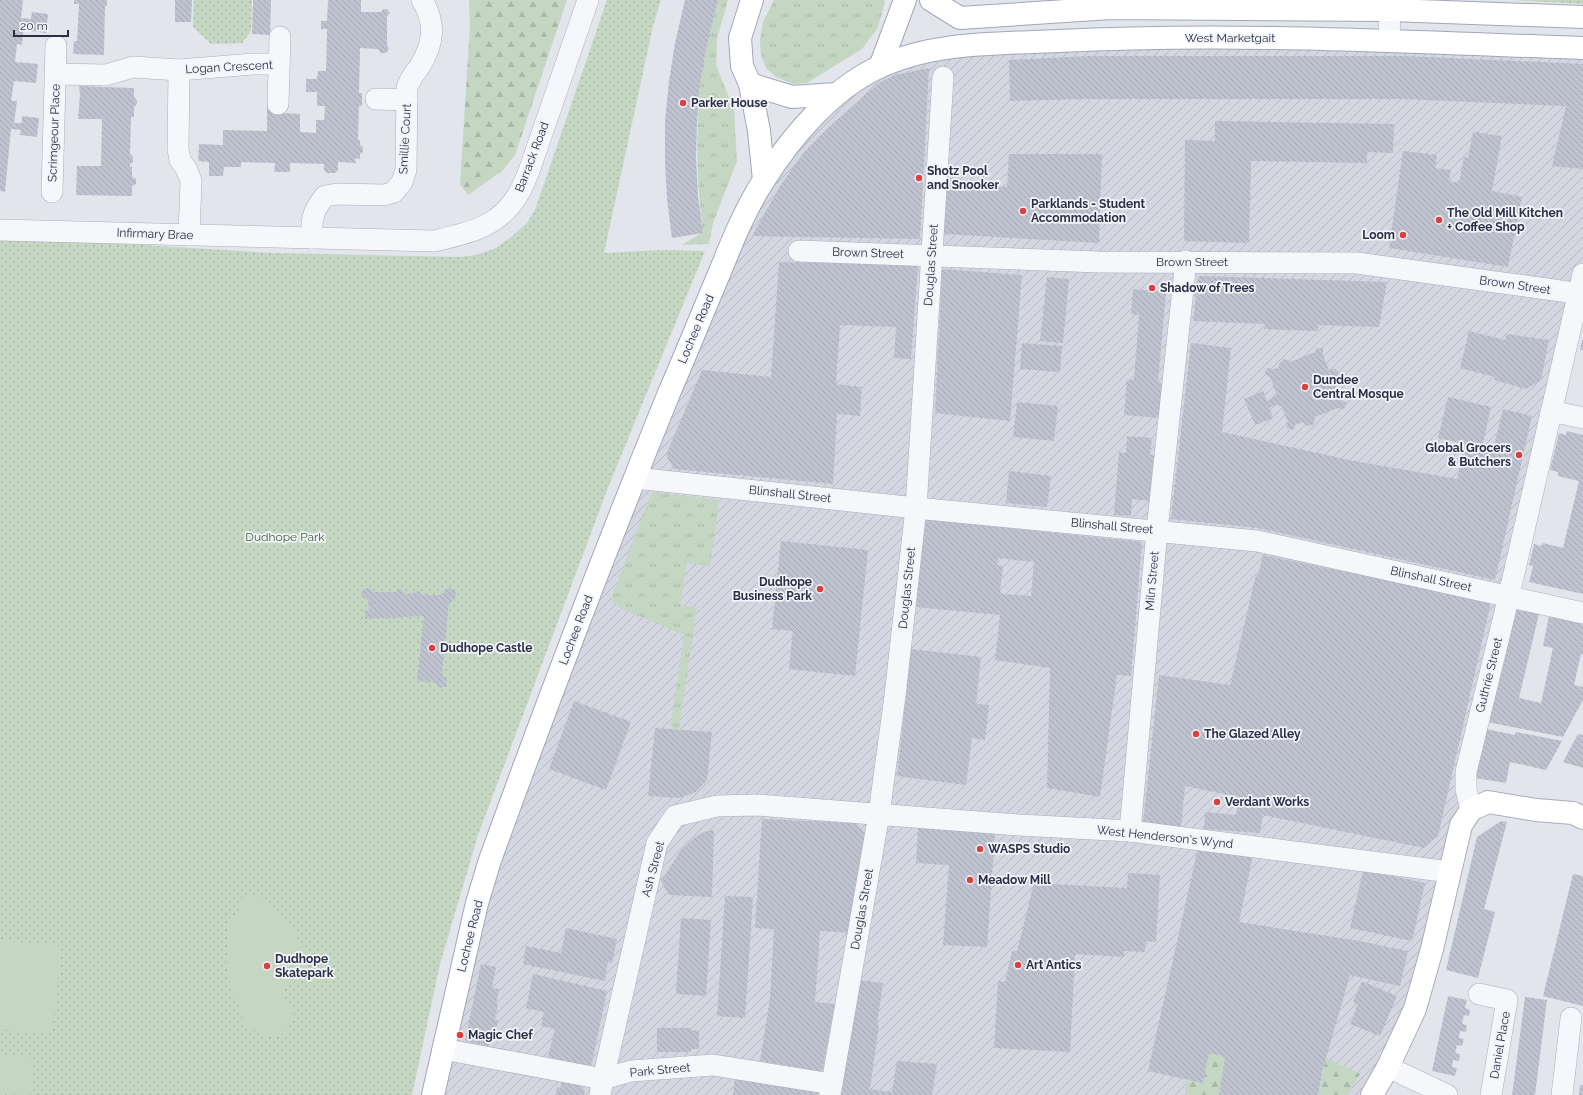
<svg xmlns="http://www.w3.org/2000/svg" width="1583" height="1095" font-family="Raleway,sans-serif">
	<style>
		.industrial { fill: url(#industrial-furrows) }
		.grass { fill: url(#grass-tufts) }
		.forest { fill: url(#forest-firs) }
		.park { fill: url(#park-dots) }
		.pitch { fill: #c5d6c3 }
		.building { fill: url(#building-back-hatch); fill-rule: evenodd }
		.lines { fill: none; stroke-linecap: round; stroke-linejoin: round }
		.street-casing { stroke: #abaeba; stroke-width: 22 }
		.secondary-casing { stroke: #abaeba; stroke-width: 24 }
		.primary-casing { stroke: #a1a7b9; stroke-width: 24 }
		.street { stroke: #f6f7fa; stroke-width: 21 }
		.secondary { stroke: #fff; stroke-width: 22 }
		.primary { stroke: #fff; stroke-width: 22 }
		.poi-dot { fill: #d84140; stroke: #f3f4f9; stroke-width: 1.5 }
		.labels { text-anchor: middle; stroke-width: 3.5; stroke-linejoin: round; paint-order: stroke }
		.street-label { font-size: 12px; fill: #292f46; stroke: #f3f4f9 }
		.poi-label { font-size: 12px; font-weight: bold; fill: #292f46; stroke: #f3f4f9; text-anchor: start }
		.park-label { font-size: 12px; fill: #366235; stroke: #f3f4f9 }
	</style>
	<defs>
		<pattern id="industrial-furrows" width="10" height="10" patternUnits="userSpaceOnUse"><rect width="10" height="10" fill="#d4d7e1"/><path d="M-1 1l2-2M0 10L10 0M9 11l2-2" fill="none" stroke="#b6b9c2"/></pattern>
		<pattern id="grass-tufts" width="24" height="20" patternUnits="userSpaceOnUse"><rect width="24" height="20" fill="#c5d6c3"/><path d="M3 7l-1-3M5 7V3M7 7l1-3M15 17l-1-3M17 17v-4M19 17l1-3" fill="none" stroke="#a9b8a9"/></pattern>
		<pattern id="forest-firs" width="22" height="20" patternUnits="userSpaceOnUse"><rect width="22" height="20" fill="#c5d6c3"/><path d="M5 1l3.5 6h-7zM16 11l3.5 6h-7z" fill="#a9b8a9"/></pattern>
		<pattern id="park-dots" width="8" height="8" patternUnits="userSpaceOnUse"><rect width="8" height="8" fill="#c5d6c3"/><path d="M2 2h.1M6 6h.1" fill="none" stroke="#a9b8a9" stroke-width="1.8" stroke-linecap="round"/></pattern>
		<pattern id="building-back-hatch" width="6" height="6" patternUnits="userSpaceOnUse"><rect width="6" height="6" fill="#bfc3cf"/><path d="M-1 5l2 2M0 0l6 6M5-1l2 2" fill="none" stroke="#a4a8b3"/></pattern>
	</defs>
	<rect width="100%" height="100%" fill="#e3e5ec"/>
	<polygon class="industrial" points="944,48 1583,48 1583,274 1466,789 1432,949 1372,1095 442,1095 485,904 524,788 753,199 836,94"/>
	<g class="grass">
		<path d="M718 0H728L717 39 716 65 734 110 737 161 713 223 709 244 682 245 703 232C695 170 695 112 705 50 708 33 714 17 718 0Z"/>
		<polygon points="774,0 884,0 885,3 877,29 862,49 807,83 793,84 776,77 766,68 761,55 760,40 763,22"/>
		<polygon points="652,492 719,500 710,566 687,563 680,605 697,608 679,729 671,729 671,724 684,635 620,608 611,599"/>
	</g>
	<g class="forest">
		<polygon points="469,0 567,0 515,155 502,171 468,195 460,184 470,26"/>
		<polygon points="1209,1054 1225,1056 1219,1095 1188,1095 1185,1089 1187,1079 1203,1083"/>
		<polygon points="1326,1058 1360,1074 1348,1095 1318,1095"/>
	</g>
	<g class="park">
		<polygon points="194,0 252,0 251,31 242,43 211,44 193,27"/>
		<polygon points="607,0 661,0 653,26 604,253 662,250 705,251 609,485 478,835 440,964 412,1095 0,1095 0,236 272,253 460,257 476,255 494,249 510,238 527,223 535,210"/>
		<polygon points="1513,0 1583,0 1583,4"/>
	</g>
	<g class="pitch">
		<path d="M247 896 258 897 269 904 294 928 300 944 308 953 309 961 302 978C294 983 283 983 282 993L294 1013C285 1050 264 1036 240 1022L243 1017 231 989 226 960 228 947 229 918 239 915 241 900 243 897Z"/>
		<polygon points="0,940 62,946 52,1034 0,1029"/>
		<polygon points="0,1055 34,1058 30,1095 0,1094"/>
	</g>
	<g class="building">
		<polygon points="0,0 23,0 21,18 31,19 32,12 48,14 46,33 30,31 30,25 24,24 22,45 17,44 15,62 38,64 36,83 14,81 11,101 17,101 14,123 22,123 22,116 39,118 37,137 20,135 21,130 11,129 5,192 0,191"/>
		<polygon points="74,0 107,0 107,6 105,6 104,55 73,54 74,41 77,41 79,4 74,4"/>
		<polygon points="175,0 192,0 191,22 175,22"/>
		<polygon points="253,0 271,0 270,35 252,34"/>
		<polygon points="328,0 361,0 361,12 381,12 383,9 387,9 390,13 387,16 387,45 389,49 386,53 381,53 378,49 360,48 359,93 362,93 362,106 359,106 358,140 360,140 360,145 363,147 363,152 360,154 360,159 355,158 356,163 338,162 338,170 335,173 327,173 324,170 324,164 290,163 290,172 274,172 275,163 241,162 241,167 224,167 223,176 209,176 209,162 198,161 199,144 223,145 223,130 267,131 267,108 283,108 283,113 300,114 300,132 316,133 316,120 324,120 325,106 317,106 317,92 306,92 306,79 317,79 318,71 326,71 327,29 321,29 321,21 327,21"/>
		<polygon points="685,0 718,0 706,49 700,85 697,122 696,159 698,196 703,233 672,238 667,199 665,160 665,121 669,81 675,43"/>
		<polygon points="1086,56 1404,56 1583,64 1583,169 1552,166 1566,106 1402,99 1086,99 1010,101 1009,60"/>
		<polygon points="929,68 920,239 752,236 780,186 804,152 832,124 879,83 895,75"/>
		<polygon points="79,86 134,88 134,97 137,101 137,104 134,107 134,117 131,117 130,154 133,157 133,162 130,164 130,167 132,167 132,177 136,179 136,184 132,186 132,196 76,195 77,166 101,166 102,119 78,119 80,94"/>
		<polygon points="1215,121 1394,124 1393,153 1367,152 1367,163 1251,161 1249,243 1184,241 1185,140 1215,141"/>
		<polygon points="1473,132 1502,136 1492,191 1522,197 1508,267 1389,248 1403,151 1437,155 1435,168 1451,170 1449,181 1459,183 1464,157 1468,158"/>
		<polygon points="1009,154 1102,154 1099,243 944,234 947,185 1007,187"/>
		<polygon points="779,262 918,265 911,359 894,358 896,327 840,325 836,384 862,387 860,416 837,414 833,484 674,469 666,455 702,370 771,377"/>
		<polygon points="942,269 1022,275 1010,421 935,413"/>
		<polygon points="1198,276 1266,278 1387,282 1379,327 1318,325 1318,331 1264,329 1265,324 1193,321"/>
		<polygon points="1047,277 1069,279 1063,343 1040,341"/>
		<polygon points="1133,289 1166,292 1158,382 1162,383 1159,418 1124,415 1127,380 1134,380 1139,315 1131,314"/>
		<polygon points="1469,331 1505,340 1507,334 1549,340 1541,380 1526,389 1494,380 1495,377 1460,368"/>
		<polygon points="1582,340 1583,340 1583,350 1580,350"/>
		<polygon points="1022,343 1062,346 1060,372 1020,369"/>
		<polygon points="1191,343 1231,348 1222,432 1349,460 1457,479 1465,444 1438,438 1448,397 1491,407 1482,448 1493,450 1503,409 1532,416 1495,580 1257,528 1171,519"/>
		<polygon points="1319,348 1323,349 1323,355 1329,370 1335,369 1338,372 1339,375 1338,379 1334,382 1341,400 1346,403 1345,408 1342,410 1338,408 1315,417 1314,424 1310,426 1306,425 1303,422 1295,425 1294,429 1291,430 1286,427 1288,422 1281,406 1275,405 1269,408 1273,418 1255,425 1244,399 1263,391 1267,401 1277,395 1270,377 1265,374 1266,369 1269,368 1272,370 1279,367 1279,364 1284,359 1288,360 1290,362 1315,352 1316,349"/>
		<polygon points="1017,402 1058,406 1054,441 1013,437"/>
		<polygon points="1567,431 1583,435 1583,594 1529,582 1533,566 1529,565 1534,544 1541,546 1543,543 1563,548 1579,481 1558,476 1558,472 1550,470 1559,433 1566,435"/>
		<polygon points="1127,436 1152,438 1150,455 1154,455 1150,501 1132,499 1131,516 1114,515 1119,452 1126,453"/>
		<polygon points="1009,471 1051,476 1047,507 1006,503"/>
		<path d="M925 519 1142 542 1131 676 1117 675 1100 797 1047 788 1050 668 995 660 1000 615 916 607ZM998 558 1034 562 1031 596 1002 594 1000 591 1003 566 997 565Z"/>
		<polygon points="781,541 868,550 855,676 789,669 793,631 772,629"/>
		<polygon points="1263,555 1355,574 1356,571 1491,602 1438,836 1424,848 1263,815 1260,833 1204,829 1205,812 1236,815 1239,797 1185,786 1181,827 1143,823 1159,675 1230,685 1256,575 1258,575"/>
		<polygon points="366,588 369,588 373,592 395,592 401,589 405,594 412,594 416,591 420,592 421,595 443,595 445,590 449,588 455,591 456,597 453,601 449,601 442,676 447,679 446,686 440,688 437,686 436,682 417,681 424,616 365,619 365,610 369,610 368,600 363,598 361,594 362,591"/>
		<polygon points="1514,608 1539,614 1519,698 1541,703 1553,648 1543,646 1549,616 1583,623 1583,655 1581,654 1574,685 1583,687 1583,700 1563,737 1487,722"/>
		<polygon points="911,649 981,657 976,704 989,705 985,740 972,738 966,785 897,776"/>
		<polygon points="574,701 631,722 606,790 549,769"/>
		<polygon points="655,728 712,732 707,780 696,792 680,798 648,796"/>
		<polygon points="1486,729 1515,735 1516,732 1562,741 1546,770 1510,762 1506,783 1475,778"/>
		<polygon points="1578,734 1583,735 1583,768 1563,762"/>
		<polygon points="762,819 856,823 867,836 851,933 820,931 815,1002 835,1004 822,1072 760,1061 770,998 774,929 755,928"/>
		<polygon points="1501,821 1507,822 1484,909 1495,912 1478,978 1446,970 1477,837"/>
		<polygon points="918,828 995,833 987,947 943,945 949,865 916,863"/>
		<polygon points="714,830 712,897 669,895 661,881 681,850 695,837 704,832"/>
		<polygon points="1198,848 1253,855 1239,922 1359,941 1408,951 1400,986 1350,975 1322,1072 1318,1095 1219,1095 1225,1056 1209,1054 1203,1083 1148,1071"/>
		<polygon points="1363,870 1425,883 1412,941 1350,928"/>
		<polygon points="1128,873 1160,875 1156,942 1146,941 1145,952 1124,951 1124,957 1075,954 1070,1052 994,1048 998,981 1005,982 1012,951 1017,951 1034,883 1127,888"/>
		<polygon points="1573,874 1583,876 1583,1006 1543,996"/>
		<polygon points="725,896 753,897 745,1018 717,1016"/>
		<polygon points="681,918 711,920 706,996 676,994"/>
		<polygon points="566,928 617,939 612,963 608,962 605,981 523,964 526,946 561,953"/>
		<polygon points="481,964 496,967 492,988 499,989 496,1004 498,1004 495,1019 498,1020 496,1030 493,1029 489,1046 465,1041"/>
		<polygon points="533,974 607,991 591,1067 548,1057 555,1029 541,1026 544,1012 526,1008"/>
		<polygon points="859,980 883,983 877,1024 879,1025 870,1089 892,1092 897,1061 937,1064 932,1095 838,1095"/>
		<polygon points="1362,981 1397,996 1380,1036 1350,1024 1358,1004 1353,1002"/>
		<polygon points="1448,996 1467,1000 1465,1008 1470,1010 1469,1016 1464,1015 1462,1024 1467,1025 1466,1032 1460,1031 1459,1038 1464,1039 1462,1046 1457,1045 1455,1053 1460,1054 1459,1061 1453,1060 1452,1067 1457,1068 1455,1076 1432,1071"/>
		<polygon points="1525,997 1547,1000 1535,1095 1512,1095"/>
		<polygon points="657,1028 691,1028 691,1030 699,1031 699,1049 691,1049 691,1052 657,1052"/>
		<polygon points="735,1078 819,1091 818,1095 733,1095"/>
		<polygon points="562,1079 578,1082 585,1091 584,1095 556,1095 557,1087 560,1088"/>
		<polygon points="1580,1085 1583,1085 1583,1095 1579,1095"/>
	</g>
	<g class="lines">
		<g class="street-casing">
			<g id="street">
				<polyline points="1389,40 1390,10 1399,0"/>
				<polyline points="179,70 253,64 279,64"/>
				<polyline points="55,74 106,75 133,67 179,70 178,149 180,160 187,170 191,181 189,235"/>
				<polyline points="376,99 407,100"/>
				<polyline points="278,104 280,37"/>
				<polyline points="52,192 56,46"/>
				<path d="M0 230 434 241C469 233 500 227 519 193 523 186 526 178 529 171L588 0"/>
				<path d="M311 238C312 218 312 212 325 196L337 194 384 195 394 192 402 182 406 170 407 88C410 78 415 73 420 66 434 43 436 23 422 0"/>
				<polyline points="799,251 1099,262 1357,263 1583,294"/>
				<polyline points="1551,411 1583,418"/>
				<polyline points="635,478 916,508 1257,541 1583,613"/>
				<polyline points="1471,810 1466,789 1466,772 1507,604 1583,274"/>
				<polyline points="1130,831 1157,530 1186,261"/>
				<polyline points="1479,994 1507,1000 1491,1095"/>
				<polyline points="443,1049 603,1079 631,1071 713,1065 832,1084"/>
				<polyline points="1388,1067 1447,1095"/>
				<polyline points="600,1095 603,1079 657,843 675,816 717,806 757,805 1019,825 1130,831 1450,872"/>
				<polyline points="830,1095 879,814 895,696 916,508 943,77"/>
				<polyline points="1562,1095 1571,1018"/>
			</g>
		</g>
		<g class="secondary-casing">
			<polyline id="secondary" points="1372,1095 1388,1067 1415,1009 1432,949 1461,825 1471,810 1488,802 1536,810 1573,813 1583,818"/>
		</g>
		<g class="primary-casing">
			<g id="primary">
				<polyline points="752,0 740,38 742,66 750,84 759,131 764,180"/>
				<polyline points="931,0 960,18 1111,8 1390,10 1583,17"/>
				<polyline points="880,67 905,0"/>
				<polyline points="750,84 792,97 836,94"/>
				<path d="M433 1095 477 903 490 860C547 703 606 548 669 393 686 354 702 314 719 274 732 242 745 209 764 180 791 137 831 90 877 68 933 41 999 44 1059 41 1234 32 1409 42 1583 48"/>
			</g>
		</g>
		<use href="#street" class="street"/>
		<use href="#secondary" class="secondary"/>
		<use href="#primary" class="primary"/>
	</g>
	<g class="poi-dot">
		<circle cx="683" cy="103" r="4"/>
		<circle cx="919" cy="178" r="4"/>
		<circle cx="1023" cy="211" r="4"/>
		<circle cx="1439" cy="220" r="4"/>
		<circle cx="1403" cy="235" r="4"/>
		<circle cx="1152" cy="288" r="4"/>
		<circle cx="1305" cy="387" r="4"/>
		<circle cx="1519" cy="455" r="4"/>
		<circle cx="820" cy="589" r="4"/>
		<circle cx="432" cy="648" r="4"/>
		<circle cx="1196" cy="734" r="4"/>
		<circle cx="1217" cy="802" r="4"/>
		<circle cx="980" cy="849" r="4"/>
		<circle cx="970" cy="880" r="4"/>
		<circle cx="1018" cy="965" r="4"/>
		<circle cx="267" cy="966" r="4"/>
		<circle cx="460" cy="1035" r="4"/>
	</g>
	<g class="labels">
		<g class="street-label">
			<text x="1230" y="42">West Marketgait</text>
			<text transform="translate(229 67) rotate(-3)" y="4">Logan Crescent</text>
			<text transform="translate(54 133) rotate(-88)" y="4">Scrimgeour Place</text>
			<text transform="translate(405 139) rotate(-87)" y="4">Smillie Court</text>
			<text transform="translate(532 157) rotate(-69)" y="4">Barrack Road</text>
			<text transform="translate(155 234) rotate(2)" y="4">Infirmary Brae</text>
			<text transform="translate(868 253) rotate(2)" y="4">Brown Street</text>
			<text x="1192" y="266">Brown Street</text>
			<text transform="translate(931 265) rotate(-86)" y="4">Douglas Street</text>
			<text transform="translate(1515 285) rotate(8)" y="4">Brown Street</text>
			<text transform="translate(696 329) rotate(-67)" y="4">Lochee Road</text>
			<text transform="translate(790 494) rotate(6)" y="4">Blinshall Street</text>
			<text transform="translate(1112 526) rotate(5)" y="4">Blinshall Street</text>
			<text transform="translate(1431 579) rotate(12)" y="4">Blinshall Street</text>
			<text transform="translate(1152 581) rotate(-85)" y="4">Miln Street</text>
			<text transform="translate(907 588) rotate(-84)" y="4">Douglas Street</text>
			<text transform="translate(576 630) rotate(-69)" y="4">Lochee Road</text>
			<text transform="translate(1489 675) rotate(-76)" y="4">Guthrie Street</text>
			<text transform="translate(1165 837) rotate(6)" y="4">West Henderson's Wynd</text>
			<text transform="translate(653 869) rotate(-75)" y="4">Ash Street</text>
			<text transform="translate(862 909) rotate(-80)" y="4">Douglas Street</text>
			<text transform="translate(470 936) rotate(-76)" y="4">Lochee Road</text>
			<text transform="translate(1500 1045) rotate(-80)" y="4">Daniel Place</text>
			<text transform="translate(660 1070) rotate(-5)" y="4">Park Street</text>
		</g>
		<g class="poi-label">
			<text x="691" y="107">Parker House</text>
			<text x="927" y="175">Shotz Pool<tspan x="927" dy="14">and Snooker</tspan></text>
			<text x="1031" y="208">Parklands - Student<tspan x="1031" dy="14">Accommodation</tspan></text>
			<text x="1447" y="217">The Old Mill Kitchen<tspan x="1447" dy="14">+ Coffee Shop</tspan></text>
			<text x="1395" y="239" text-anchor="end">Loom</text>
			<text x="1160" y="292">Shadow of Trees</text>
			<text x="1313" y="384">Dundee<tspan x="1313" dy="14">Central Mosque</tspan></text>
			<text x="1511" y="452" text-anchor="end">Global Grocers<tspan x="1511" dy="14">&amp; Butchers</tspan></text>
			<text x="812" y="586" text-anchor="end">Dudhope<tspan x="812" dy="14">Business Park</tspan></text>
			<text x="440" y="652">Dudhope Castle</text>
			<text x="1204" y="738">The Glazed Alley</text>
			<text x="1225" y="806">Verdant Works</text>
			<text x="988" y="853">WASPS Studio</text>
			<text x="978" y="884">Meadow Mill</text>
			<text x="275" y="963">Dudhope<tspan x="275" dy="14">Skatepark</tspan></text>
			<text x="1026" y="969">Art Antics</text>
			<text x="468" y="1039">Magic Chef</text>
		</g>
		<g class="park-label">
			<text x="285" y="541">Dudhope Park</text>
		</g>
	</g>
	<path d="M14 30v6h54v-6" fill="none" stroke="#292f46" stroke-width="2"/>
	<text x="20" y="30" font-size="12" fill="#292f46" stroke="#f3f4f9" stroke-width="3" paint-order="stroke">20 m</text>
</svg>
